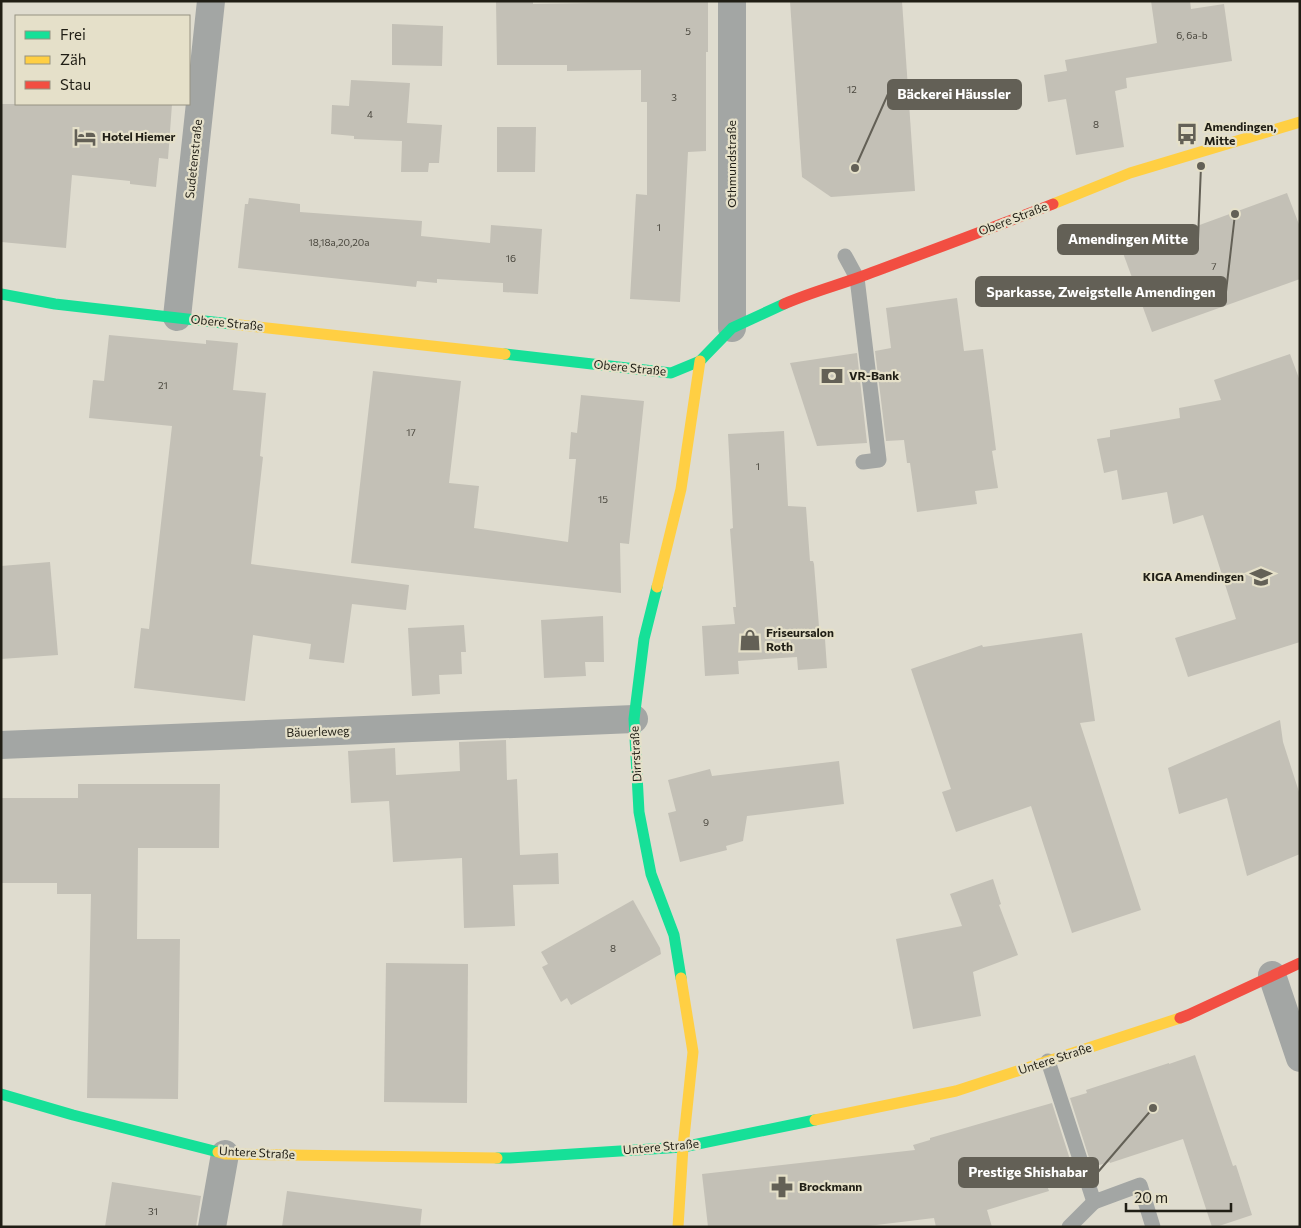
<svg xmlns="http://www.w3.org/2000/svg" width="1301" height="1228" font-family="Commissioner,sans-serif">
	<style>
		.building { fill: #c3c0b6 }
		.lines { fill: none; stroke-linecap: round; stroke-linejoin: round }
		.lane { stroke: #a3a6a4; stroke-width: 15 }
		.street { stroke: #a3a6a4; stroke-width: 28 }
		.fast { stroke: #16e098; stroke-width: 11 }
		.slow { stroke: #ffcf43; stroke-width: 11 }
		.jam { stroke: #f24e42; stroke-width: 11 }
		.labels { text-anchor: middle; stroke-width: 4.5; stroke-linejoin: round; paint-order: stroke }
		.number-label { font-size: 10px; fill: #49463d }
		.poi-label { font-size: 12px; font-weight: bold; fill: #201e15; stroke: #e5e0c9; text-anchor: start }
		.street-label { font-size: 12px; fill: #201e15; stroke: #e5e0c9 }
		.leader { fill: none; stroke: #636056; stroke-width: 2 }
		.callout-dot { fill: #636056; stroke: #e5e0c9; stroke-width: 2 }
		.callout { fill: #636056; stroke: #636056; stroke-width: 2 }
		.callout-label { font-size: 14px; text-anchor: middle; font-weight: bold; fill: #fff }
	</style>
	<rect width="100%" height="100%" fill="#dfdccf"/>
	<g class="building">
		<polygon points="496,1 533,1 533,4 708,1 708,52 706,52 706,151 688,152 680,302 630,299 636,194 647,195 647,102 641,102 641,70 567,71 567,65 497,65"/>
		<polygon points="790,1 902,1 915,191 831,197 802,177"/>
		<polygon points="1151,1 1190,1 1191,9 1224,4 1232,61 1126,78 1127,88 1115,91 1124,147 1076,155 1066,99 1048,102 1044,75 1067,71 1065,60 1157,43"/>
		<polygon points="392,24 443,26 442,66 392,65"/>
		<polygon points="351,80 410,83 407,123 442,125 439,163 429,163 428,172 401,172 402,141 354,139 354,136 331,134 332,105 349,106"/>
		<polygon points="1,104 172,104 168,159 159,158 156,187 130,184 130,181 72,175 66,248 1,242"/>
		<polygon points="497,127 536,127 535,172 497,172"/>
		<polygon points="1287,193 1300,227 1300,279 1152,332 1123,253"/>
		<polygon points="249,198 300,204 300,212 422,221 421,236 490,243 491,225 542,229 538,294 503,292 503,283 437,279 437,283 417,281 416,287 238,268 245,204 248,204"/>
		<polygon points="957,298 964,351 983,349 996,450 992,451 998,488 975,491 977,504 917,512 910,463 907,463 904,440 886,441 875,351 891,348 886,308"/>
		<polygon points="109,335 206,344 206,340 238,343 233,390 266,393 260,456 263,457 251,564 409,585 406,610 352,604 344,663 309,659 311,644 253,635 245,701 134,688 141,628 149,629 172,426 89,418 93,380 104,381"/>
		<polygon points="857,353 867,443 817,446 790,363"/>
		<polygon points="1290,354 1300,381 1300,642 1188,677 1175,638 1236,619 1203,515 1173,524 1167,492 1122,500 1117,470 1104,473 1097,439 1110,437 1110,430 1180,418 1179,408 1221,400 1214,380"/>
		<polygon points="373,371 461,381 449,483 479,486 474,528 568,542 576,459 569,459 571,432 577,433 581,395 644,401 629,544 620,543 621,593 351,563"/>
		<polygon points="784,431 788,506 806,507 810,561 813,561 814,564 820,639 825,639 827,668 798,670 797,657 738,661 739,674 705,676 702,626 735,624 733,607 736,607 730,529 733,528 728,434"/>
		<polygon points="50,562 58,655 1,659 1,566"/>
		<polygon points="603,616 604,662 585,662 586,676 544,678 541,620"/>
		<polygon points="464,625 466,652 461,652 462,674 439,675 440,694 412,696 408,628"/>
		<polygon points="1082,633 1095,721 1080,723 1141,910 1072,933 1031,806 956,832 942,792 951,789 911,669 982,645 983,647"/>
		<polygon points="1280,720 1283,742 1300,795 1300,854 1247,876 1227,798 1179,814 1168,768"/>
		<polygon points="506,740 507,780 517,779 520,855 558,853 559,884 513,885 515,926 464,928 462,858 393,862 389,801 351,803 348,751 395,748 396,775 460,771 459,742"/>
		<polygon points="839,761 844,804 747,816 743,841 726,846 727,850 680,862 668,813 676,811 668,780 710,769 712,776"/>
		<polygon points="78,784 220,784 219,848 138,848 137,939 180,939 178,1099 87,1098 91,894 57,894 57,883 1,883 1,798 78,798"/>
		<polygon points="993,879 1001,904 999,905 1018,955 973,972 981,1016 913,1029 896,939 962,926 950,894"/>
		<polygon points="633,900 660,948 661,954 571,1005 567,998 561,1002 542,967 548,964 541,952"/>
		<polygon points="386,963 468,964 467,1103 384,1102"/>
		<polygon points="1195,1055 1233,1166 1236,1165 1252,1215 1216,1227 1212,1227 1183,1139 1110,1163 1110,1162 1092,1167 1070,1098 1087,1093 1086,1090 1169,1063 1169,1064"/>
		<polygon points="1052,1103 1074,1172 1045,1180 1049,1191 987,1210 992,1227 936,1227 934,1218 860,1227 708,1227 702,1174 915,1150 913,1145 930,1140 930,1138"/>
		<polygon points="112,1182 201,1196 196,1227 105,1227"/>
		<polygon points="287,1191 422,1209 420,1227 282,1227"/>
	</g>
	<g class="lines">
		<g class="lane">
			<polyline points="845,256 857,278 879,460 863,462"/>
			<polyline points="1048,1061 1094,1202 1140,1185 1153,1227"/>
			<polyline points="1069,1227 1094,1202"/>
		</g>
		<g class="street">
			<polyline points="732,1 732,328"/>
			<polyline points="177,317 211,1"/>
			<polyline points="1,745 634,719"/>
			<polyline points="1272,975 1300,1058"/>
			<polyline points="212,1227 225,1154"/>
		</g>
		<g class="fast">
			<polyline points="1,294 55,304 231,324"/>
			<polyline points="505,354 671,373 700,361 732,328 784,304"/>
			<polyline points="657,587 644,639 634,719 639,812 651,874 674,935 681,978"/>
			<polyline points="1,1094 73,1115 218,1152"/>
			<polyline points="497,1158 510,1158 683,1147 815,1120"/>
		</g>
		<g class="slow">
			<polyline points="1053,204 1130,173 1300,122"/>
			<polyline points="231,324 505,354"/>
			<polyline points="657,587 681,489 700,361"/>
			<polyline points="815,1120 956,1091 1180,1018"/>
			<polyline points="218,1152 225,1154 497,1158"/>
			<polyline points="678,1227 683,1147 693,1052 681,978"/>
		</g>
		<g class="jam">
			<path d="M784 304C809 293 835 286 860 277 924 253 989 229 1053 204"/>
			<polyline points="1180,1018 1188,1015 1300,963"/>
		</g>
	</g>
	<defs>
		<g id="bus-bare" transform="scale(1.725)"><path d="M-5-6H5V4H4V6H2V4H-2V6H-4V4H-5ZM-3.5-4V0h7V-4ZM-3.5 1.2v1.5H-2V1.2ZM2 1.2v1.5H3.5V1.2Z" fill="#636056" stroke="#e5e0c9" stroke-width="2.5" paint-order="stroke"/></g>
		<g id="hotel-bare" transform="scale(1.725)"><path d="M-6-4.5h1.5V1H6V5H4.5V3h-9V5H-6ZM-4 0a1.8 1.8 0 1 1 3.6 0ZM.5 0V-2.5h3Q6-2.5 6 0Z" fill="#636056" stroke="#e5e0c9" stroke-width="2.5" paint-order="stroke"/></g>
		<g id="bank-bare" transform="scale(1.725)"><path d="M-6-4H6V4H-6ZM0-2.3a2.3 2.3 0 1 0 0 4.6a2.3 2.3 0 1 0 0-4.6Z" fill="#636056" stroke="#e5e0c9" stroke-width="2.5" paint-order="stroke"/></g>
		<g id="school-bare" transform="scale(1.725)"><path d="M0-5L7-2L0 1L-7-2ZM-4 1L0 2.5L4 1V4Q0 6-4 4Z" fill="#636056" stroke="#e5e0c9" stroke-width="2.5" paint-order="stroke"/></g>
		<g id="shop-bare" transform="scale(1.725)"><path d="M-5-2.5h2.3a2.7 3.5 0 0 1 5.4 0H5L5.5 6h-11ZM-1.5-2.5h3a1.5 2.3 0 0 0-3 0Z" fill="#636056" stroke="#e5e0c9" stroke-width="2.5" paint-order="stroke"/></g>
		<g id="pharmacy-bare" transform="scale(1.725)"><path d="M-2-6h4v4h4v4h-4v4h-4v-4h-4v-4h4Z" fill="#636056" stroke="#e5e0c9" stroke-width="2.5" paint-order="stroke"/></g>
	</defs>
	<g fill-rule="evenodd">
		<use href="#bus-bare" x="1187" y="134"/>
		<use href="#hotel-bare" x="85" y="137"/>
		<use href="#bank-bare" x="832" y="376"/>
		<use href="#school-bare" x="1261" y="577"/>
		<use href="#shop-bare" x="750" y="640"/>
		<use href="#pharmacy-bare" x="782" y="1187"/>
	</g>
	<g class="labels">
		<g class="number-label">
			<text x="688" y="35">5</text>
			<text x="1192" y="39">6, 6a-b</text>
			<text x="852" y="93">12</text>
			<text x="674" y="101">3</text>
			<text x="370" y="118">4</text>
			<text x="1096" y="128">8</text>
			<text x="659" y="231">1</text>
			<text x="339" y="246">18,18a,20,20a</text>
			<text x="511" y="262">16</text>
			<text x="1214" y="270">7</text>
			<text x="163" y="389">21</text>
			<text x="411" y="436">17</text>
			<text x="758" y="470">1</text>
			<text x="603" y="503">15</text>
			<text x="706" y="826">9</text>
			<text x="613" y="952">8</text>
			<text x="153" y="1215">31</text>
		</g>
		<g class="poi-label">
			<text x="1204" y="131">Amendingen,<tspan x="1204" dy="14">Mitte</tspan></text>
			<text x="102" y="141">Hotel Hiemer</text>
			<text x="849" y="380">VR-Bank</text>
			<text x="1244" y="581" text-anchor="end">KIGA Amendingen</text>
			<text x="766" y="637">Friseursalon<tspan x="766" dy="14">Roth</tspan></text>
			<text x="799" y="1191">Brockmann</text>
		</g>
		<g class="street-label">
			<text transform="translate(194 159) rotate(-84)" y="4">Sudetenstraße</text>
			<text transform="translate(732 164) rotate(-90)" y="4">Othmundstraße</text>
			<text transform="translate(1013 219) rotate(-21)" y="4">Obere Straße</text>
			<text transform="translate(227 323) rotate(6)" y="4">Obere Straße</text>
			<text transform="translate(630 368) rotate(6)" y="4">Obere Straße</text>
			<text transform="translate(318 732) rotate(-2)" y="4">Bäuerleweg</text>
			<text transform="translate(636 754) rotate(-93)" y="4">Dirrstraße</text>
			<text transform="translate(1055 1059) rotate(-18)" y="4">Untere Straße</text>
			<text transform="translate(661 1147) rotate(-5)" y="4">Untere Straße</text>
			<text transform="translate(257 1153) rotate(3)" y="4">Untere Straße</text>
		</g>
	</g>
	<path class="leader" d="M855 168L888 94M1201 166L1198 240M1235 214L1226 292M1153 1108L1098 1172"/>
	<g class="callout-dot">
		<circle cx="855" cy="168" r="5"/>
		<circle cx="1201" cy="166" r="5"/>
		<circle cx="1235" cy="214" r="5"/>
		<circle cx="1153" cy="1108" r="5"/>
	</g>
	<g class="callout">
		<rect x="888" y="80" width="133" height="29" rx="5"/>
		<rect x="1058" y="225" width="140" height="29" rx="5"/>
		<rect x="976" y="277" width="250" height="29" rx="5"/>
		<rect x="959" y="1158" width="139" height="29" rx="5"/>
	</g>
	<g class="callout-label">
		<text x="954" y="99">Bäckerei Häussler</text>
		<text x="1128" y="244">Amendingen Mitte</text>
		<text x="1101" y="297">Sparkasse, Zweigstelle Amendingen</text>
		<text x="1028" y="1177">Prestige Shishabar</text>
	</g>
	<rect width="1301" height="1228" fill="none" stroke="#201e15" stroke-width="5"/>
	<rect x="15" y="15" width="175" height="90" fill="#e5e0c9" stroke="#969281"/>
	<rect x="25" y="31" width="25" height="8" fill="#16e098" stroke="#969281"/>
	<text x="60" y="40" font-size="15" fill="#201e15">Frei</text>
	<rect x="25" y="56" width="25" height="8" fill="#ffcf43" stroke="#969281"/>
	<text x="60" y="65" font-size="15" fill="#201e15">Zäh</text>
	<rect x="25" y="81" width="25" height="8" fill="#f24e42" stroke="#969281"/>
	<text x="60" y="90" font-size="15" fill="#201e15">Stau</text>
	<path d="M1126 1203v8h105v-8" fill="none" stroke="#201e15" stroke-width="2.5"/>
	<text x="1134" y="1203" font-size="15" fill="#201e15" stroke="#e5e0c9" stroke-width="4" paint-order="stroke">20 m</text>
</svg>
